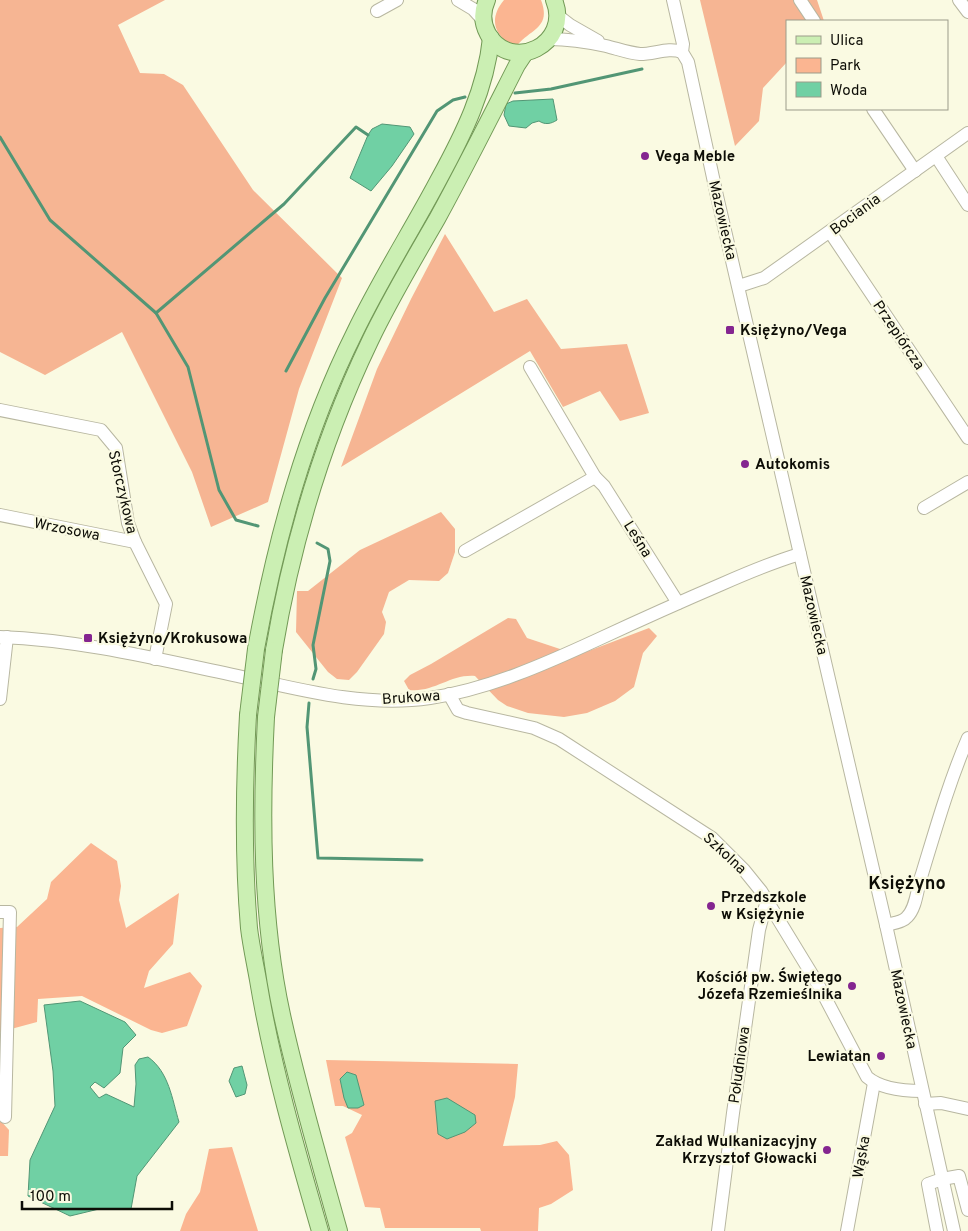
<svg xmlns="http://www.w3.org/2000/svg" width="968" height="1231" font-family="Overpass,sans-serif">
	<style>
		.green { fill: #fbb591 }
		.forest { fill: #f6b593 }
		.water { fill: #70d0a4; stroke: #529675 }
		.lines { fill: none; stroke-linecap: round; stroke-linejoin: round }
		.stream { stroke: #529675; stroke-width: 3 }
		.minor-casing { stroke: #b8b7a1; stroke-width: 14 }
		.major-casing { stroke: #729956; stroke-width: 18 }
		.minor { stroke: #fff; stroke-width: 12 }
		.major { stroke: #cbefb3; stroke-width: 16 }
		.major-bridge-casing { stroke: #729956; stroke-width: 18; stroke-linecap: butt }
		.major-bridge { stroke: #cbefb3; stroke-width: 16 }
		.poi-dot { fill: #842590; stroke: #fafae2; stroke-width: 2 }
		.labels { text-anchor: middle; stroke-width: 4.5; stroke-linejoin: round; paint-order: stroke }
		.poi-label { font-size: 15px; font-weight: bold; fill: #0d0d06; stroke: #fafae2; text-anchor: start }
		.street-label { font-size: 15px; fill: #0d0d06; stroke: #fafae2 }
		.quarter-label { font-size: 18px; font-weight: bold; fill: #0d0d06; stroke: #fafae2 }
	</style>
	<rect width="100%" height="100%" fill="#fafae2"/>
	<g class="green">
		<path d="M504 0H541C552 29 529 29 516 47 494 37 488 19 504 0Z"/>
		<polygon points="91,843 117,861 121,886 119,900 126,928 179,893 173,944 149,971 144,988 190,972 202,986 187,1026 162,1033 151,1030 82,996 38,999 37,1022 0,1032 0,928 17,927 47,899 51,882"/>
		<polygon points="326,1060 518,1064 515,1097 503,1146 540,1145 557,1141 569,1155 573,1190 551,1204 539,1208 538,1231 481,1231 480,1228 385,1228 380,1208 365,1207 345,1137 352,1133 362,1115 343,1106 335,1106"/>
		<polygon points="0,1120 9,1130 8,1156 0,1156"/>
		<polygon points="232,1147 258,1231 180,1231 186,1214 200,1192 209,1149"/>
	</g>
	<g class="forest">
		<polygon points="0,0 165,0 118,25 140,73 164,74 183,85 253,190 342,278 299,389 268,502 211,527 192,472 122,332 45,375 0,352"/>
		<polygon points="700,0 817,0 824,21 787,21 787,62 763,88 759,121 735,146"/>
		<polygon points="445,234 494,312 527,299 561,349 627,344 649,413 620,421 600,391 563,407 530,351 341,467 377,369 411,299"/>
		<polygon points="441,512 455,529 455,552 448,573 439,581 409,580 389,592 382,612 386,622 384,634 357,672 349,680 337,679 328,672 296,632 297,591 308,591 360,550"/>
		<path d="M508 618 516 619 527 638 578 655 649 628 657 636 643 653 634 687 615 701 587 713 564 717 528 713 507 706 498 700 475 676C450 674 434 693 409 690L404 681 410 675 431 664Z"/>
	</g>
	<g class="water">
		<path d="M553 99 557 120C551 124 545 125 539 121L532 123 526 128 509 126 504 115 506 104 513 101Z"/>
		<polygon points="382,124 410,127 414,134 392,166 371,191 350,178 368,135 372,129"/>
		<path d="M80 1001 125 1022 136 1035 123 1048 120 1073 104 1088 95 1082 90 1087 99 1098 106 1094 134 1107 136 1084 135 1065 139 1059 148 1057C169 1072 172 1099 179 1122L137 1176 131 1209H99L70 1216 28 1196 30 1160 55 1106 53 1071 44 1005Z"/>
		<polygon points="242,1066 247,1085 245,1094 236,1097 229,1081 234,1068"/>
		<polygon points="347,1072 356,1075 364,1105 358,1108 348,1108 344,1098 340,1079"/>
		<polygon points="447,1098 475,1115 476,1123 465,1132 447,1139 438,1134 435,1101"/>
	</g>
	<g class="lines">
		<g class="stream">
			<polyline points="515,93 551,89 642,69"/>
			<polyline points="0,137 50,220 156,313 284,204 356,127 368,135"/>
			<polyline points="156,313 188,367 219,490 236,520 258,526"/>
			<polyline points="286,371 325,298 437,111 453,100 465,97"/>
			<polyline points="313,679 316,669 313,645 330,561 328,549 317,543"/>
			<polyline points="309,703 307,727 318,858 422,860"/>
		</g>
		<g class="minor-casing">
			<g id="minor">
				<polyline points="458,0 473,9 483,20"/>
				<polyline points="673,0 683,44 682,52 688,62 717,196 886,925 954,1231"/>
				<polyline points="800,0 814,21"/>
				<polyline points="959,0 968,12"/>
				<polyline points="377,11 397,0"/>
				<polyline points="557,15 570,25 598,41"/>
				<path d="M549 39C568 39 588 42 606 46 618 49 629 53 640 54 655 54 668 47 682 52"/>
				<polyline points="873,109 915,171"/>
				<polyline points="936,156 968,205"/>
				<polyline points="830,232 968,438"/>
				<polyline points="739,286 764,278 968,133"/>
				<polyline points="530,367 595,477 604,486 678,603"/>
				<polyline points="0,410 101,430 116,448 128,523 135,542 166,604 155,659"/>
				<polyline points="924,508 968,482"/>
				<polyline points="0,515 135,542"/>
				<polyline points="465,551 595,477"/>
				<path d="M0 637C85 640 169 662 252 679 309 692 370 707 430 698 489 689 545 664 599 639 640 620 680 602 722 584 747 573 773 562 800 554"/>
				<path d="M449 694 458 710 467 713 534 728 559 739 712 838 744 870 761 891 819 986 867 1077C881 1089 904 1091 922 1091"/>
				<polyline points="0,699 7,637"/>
				<polyline points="0,912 10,912 5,1117"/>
				<path d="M886 925C892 923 902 923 907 917 917 907 917 887 922 874 936 828 949 782 968 738"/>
				<polyline points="925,1104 941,1103 968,1109"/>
				<polyline points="718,1231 733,1113 759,930 767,900"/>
				<polyline points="847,1231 874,1083"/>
				<polyline points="937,1231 928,1184 942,1179 959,1176 968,1210"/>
			</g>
		</g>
		<g class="major-casing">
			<g id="major">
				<path d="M487 0C482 11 482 23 488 34 511 74 572 44 554 0"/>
				<path d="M256 649C276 539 305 432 355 332 380 280 412 230 439 179 463 135 486 89 491 38"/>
				<path d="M274 650C292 543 323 439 370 341 390 299 414 259 437 219 465 168 491 116 517 65L525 53"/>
				<path d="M248 715C244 786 243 857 249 928 251 945 255 963 258 980 272 1065 296 1148 320 1231"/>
				<path d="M266 717C261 816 261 918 282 1015 298 1088 319 1159 339 1231"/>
			</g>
		</g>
		<use href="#minor" class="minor"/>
		<use href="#major" class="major"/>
		<g class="major-bridge-casing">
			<g id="major-bridge">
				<polyline points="248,715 256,649"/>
				<polyline points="266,717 274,650"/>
			</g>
		</g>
		<use href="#major-bridge" class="major-bridge"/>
	</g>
	<g class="poi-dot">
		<circle cx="645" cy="156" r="5"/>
		<rect x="725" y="325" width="10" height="10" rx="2.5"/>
		<circle cx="745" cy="464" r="5"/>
		<rect x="83" y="633" width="10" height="10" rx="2.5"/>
		<circle cx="711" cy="906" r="5"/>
		<circle cx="852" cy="986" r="5"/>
		<circle cx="881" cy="1056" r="5"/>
		<circle cx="827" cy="1150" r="5"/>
	</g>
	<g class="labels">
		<g class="poi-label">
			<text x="655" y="161">Vega Meble</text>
			<text x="740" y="335">Księżyno/Vega</text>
			<text x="755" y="469">Autokomis</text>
			<text x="98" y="643">Księżyno/Krokusowa</text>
			<text x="721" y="902">Przedszkole<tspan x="721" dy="17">w Księżynie</tspan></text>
			<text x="842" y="982" text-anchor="end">Kościół pw. Świętego<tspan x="842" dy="17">Józefa Rzemieślnika</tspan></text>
			<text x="871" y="1061" text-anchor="end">Lewiatan</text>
			<text x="817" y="1146" text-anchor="end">Zakład Wulkanizacyjny<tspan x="817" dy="17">Krzysztof Głowacki</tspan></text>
		</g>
		<g class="street-label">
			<text transform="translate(855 214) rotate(-36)" y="5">Bociania</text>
			<text transform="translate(723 220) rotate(77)" y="5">Mazowiecka</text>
			<text transform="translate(899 335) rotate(56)" y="5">Przepiórcza</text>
			<text transform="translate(123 492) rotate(77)" y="5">Storczykowa</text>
			<text transform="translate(67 529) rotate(11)" y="5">Wrzosowa</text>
			<text transform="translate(638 539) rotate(58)" y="5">Leśna</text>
			<text transform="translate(814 615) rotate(77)" y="5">Mazowiecka</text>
			<text transform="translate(411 697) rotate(-4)" y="5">Brukowa</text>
			<text transform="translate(725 853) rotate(43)" y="5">Szkolna</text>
			<text transform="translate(904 1009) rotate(78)" y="5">Mazowiecka</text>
			<text transform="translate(739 1065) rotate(-82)" y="5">Południowa</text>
			<text transform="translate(861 1157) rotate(-80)" y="5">Wąska</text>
		</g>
		<g class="quarter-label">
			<text x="907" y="889">Księżyno</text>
		</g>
	</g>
	<rect x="786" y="20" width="162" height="90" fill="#fafae2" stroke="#9b9b8a"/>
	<rect x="796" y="36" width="25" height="8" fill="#cbefb3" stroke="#9b9b8a"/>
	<text x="830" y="45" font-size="15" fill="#0d0d06">Ulica</text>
	<rect x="796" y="58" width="25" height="15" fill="#fbb591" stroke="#9b9b8a"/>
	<text x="830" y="70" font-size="15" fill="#0d0d06">Park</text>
	<rect x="796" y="82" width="25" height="15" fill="#70d0a4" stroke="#9b9b8a"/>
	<text x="830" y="95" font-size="15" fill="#0d0d06">Woda</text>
	<path d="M22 1201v8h150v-8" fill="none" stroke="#0d0d06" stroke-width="2.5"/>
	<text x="30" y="1201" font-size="15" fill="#0d0d06" stroke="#fafae2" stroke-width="4" paint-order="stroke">100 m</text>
</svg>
